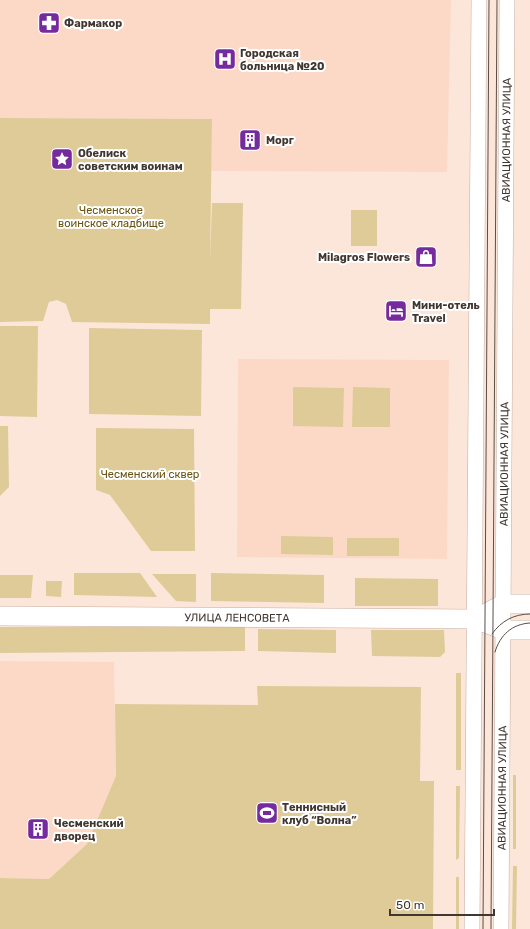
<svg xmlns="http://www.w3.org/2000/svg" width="530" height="929" font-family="Rubik,sans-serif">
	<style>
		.built { fill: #fcd9c7 }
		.green { fill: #decb98 }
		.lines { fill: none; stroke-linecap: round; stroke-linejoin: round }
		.minor-casing { stroke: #c6ac9e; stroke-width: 16 }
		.tertiary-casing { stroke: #c6ac9e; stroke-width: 20 }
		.minor { stroke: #fff; stroke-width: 15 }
		.tertiary { stroke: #fff; stroke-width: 19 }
		.tram { stroke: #5a4e47; stroke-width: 1 }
		.labels { text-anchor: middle; stroke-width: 4; stroke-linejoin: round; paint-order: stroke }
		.poi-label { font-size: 11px; font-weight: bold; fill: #413731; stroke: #fff; text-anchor: start }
		.street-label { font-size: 11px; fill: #413731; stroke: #fff }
		.park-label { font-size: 11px; fill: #67520f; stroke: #fff }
	</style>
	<rect width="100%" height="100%" fill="#fce6da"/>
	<g class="built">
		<polygon points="0,0 451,0 447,172 211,171 212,119 0,118"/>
		<polygon points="238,359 449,360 447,559 237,557"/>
		<polygon points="0,661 114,662 116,776 87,844 49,879 0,878"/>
	</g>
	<g class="green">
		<polygon points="0,118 212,119 210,263 212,203 243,203 241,309 210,309 210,324 72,322 66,304 57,300 49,302 43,321 0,322"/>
		<rect x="351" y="210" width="26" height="36"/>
		<polygon points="0,326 38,326 37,417 0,416"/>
		<polygon points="89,328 202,330 201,416 89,414"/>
		<polygon points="293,387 344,388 343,427 293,426"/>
		<polygon points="353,387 390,388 390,427 352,427"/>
		<polygon points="0,426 8,426 9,487 0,496"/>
		<polygon points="96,428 194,429 195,551 151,551 110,495 96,490"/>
		<polygon points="281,536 333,537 333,555 281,554"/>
		<rect x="347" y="538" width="52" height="18"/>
		<polygon points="74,573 140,573 157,597 74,595"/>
		<polygon points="211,573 324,575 324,603 211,601"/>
		<polygon points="152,574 196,574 196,602 176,601"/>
		<polygon points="0,575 33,575 31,598 0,598"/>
		<polygon points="355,578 438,579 438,606 355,606"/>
		<polygon points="46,581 62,581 61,597 46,596"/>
		<polygon points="0,627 245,627 245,651 0,653"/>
		<polygon points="258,629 336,630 336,653 258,651"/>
		<polygon points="371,630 444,630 445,652 440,657 372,656"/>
		<rect x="456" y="673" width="5" height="97"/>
		<polygon points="257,686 421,687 420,781 434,781 433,929 0,929 0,878 49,879 87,844 116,776 115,704 258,705"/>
		<rect x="513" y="775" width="3" height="74"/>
		<polygon points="456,786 460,786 459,858 456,860"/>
		<polygon points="513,866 517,866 516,929 512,929"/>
		<rect x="456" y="877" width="3" height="52"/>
	</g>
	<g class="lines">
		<g class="minor-casing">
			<g id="minor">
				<polyline points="472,929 479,0"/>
				<path id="s1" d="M501 929 507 0"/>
			</g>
		</g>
		<g class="tertiary-casing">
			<g id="tertiary">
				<path id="s2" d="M0 616 475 619 503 630H530"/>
				<polyline points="475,619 503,604 530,604"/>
			</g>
		</g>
		<use href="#minor" class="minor"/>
		<use href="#tertiary" class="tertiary"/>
		<g class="tram">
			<path d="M492 634C501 621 514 614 530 614"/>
			<path d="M495 652C500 635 512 624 530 623"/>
			<polyline points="483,929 489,0"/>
			<polyline points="491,929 497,0"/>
		</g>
	</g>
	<defs>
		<g id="pharmacy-square" transform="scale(1.15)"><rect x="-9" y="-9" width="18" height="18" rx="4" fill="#752a9d" stroke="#fff"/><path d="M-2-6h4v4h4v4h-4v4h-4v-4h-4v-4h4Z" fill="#fff"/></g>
		<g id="hospital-square" transform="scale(1.15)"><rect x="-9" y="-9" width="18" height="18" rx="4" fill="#752a9d" stroke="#fff"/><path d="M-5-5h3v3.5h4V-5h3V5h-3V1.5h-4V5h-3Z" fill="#fff"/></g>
		<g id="building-square" transform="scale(1.15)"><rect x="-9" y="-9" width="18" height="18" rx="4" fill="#752a9d" stroke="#fff"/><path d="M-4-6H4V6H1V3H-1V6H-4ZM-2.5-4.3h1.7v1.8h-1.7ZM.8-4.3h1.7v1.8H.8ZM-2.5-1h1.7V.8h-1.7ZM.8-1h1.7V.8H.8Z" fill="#fff"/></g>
		<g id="sight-square" transform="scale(1.15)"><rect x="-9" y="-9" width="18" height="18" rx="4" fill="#752a9d" stroke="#fff"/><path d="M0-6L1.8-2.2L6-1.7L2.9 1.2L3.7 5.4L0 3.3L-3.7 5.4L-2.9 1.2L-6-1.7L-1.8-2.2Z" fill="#fff"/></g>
		<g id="shop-square" transform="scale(1.15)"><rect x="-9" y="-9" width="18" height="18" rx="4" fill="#752a9d" stroke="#fff"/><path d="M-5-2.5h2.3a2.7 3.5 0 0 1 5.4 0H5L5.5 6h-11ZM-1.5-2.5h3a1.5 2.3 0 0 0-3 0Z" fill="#fff"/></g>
		<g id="hotel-square" transform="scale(1.15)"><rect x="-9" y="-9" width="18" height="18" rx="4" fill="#752a9d" stroke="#fff"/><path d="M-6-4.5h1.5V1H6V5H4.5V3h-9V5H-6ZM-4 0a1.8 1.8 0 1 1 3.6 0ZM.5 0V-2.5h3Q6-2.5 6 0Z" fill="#fff"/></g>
		<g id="stadium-square" transform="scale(1.15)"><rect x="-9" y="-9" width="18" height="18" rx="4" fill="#752a9d" stroke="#fff"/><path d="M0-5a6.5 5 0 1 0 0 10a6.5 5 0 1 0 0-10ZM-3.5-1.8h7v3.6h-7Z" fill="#fff"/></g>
	</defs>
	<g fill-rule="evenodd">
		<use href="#pharmacy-square" x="49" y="23"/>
		<use href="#hospital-square" x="225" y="59"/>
		<use href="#building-square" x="250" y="140"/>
		<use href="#sight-square" x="62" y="159"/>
		<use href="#shop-square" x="426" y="257"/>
		<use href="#hotel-square" x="396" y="311"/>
		<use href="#stadium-square" x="267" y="813"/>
		<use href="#building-square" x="38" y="829"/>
	</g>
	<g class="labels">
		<g class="poi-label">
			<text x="64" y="27">Фармакор</text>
			<text x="240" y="57">Городская<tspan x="240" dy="13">больница №20</tspan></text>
			<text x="266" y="144">Морг</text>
			<text x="78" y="157">Обелиск<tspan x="78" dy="13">советским воинам</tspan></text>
			<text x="410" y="261" text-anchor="end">Milagros Flowers</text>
			<text x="412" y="309">Мини-отель<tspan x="412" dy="13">Travel</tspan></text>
			<text x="282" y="811">Теннисный<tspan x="282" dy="13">клуб “Волна”</tspan></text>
			<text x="54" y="827">Чесменский<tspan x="54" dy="13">дворец</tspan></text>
		</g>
		<g class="street-label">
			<text dy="4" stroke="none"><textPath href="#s1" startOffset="789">АВИАЦИОННАЯ УЛИЦА</textPath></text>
			<text dy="4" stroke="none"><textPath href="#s1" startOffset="465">АВИАЦИОННАЯ УЛИЦА</textPath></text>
			<text dy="4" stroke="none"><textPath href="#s2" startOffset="237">УЛИЦА ЛЕНСОВЕТА</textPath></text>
			<text dy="4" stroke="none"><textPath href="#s1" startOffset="141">АВИАЦИОННАЯ УЛИЦА</textPath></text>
		</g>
		<g class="park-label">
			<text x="111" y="214">Чесменское<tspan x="111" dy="13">воинское кладбище</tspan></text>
			<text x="150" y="478">Чесменский сквер</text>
		</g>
	</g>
	<path d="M390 909v6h104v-6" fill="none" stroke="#413731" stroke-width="2"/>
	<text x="396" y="909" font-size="12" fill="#413731" stroke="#ffffff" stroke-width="3" paint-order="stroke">50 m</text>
</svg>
